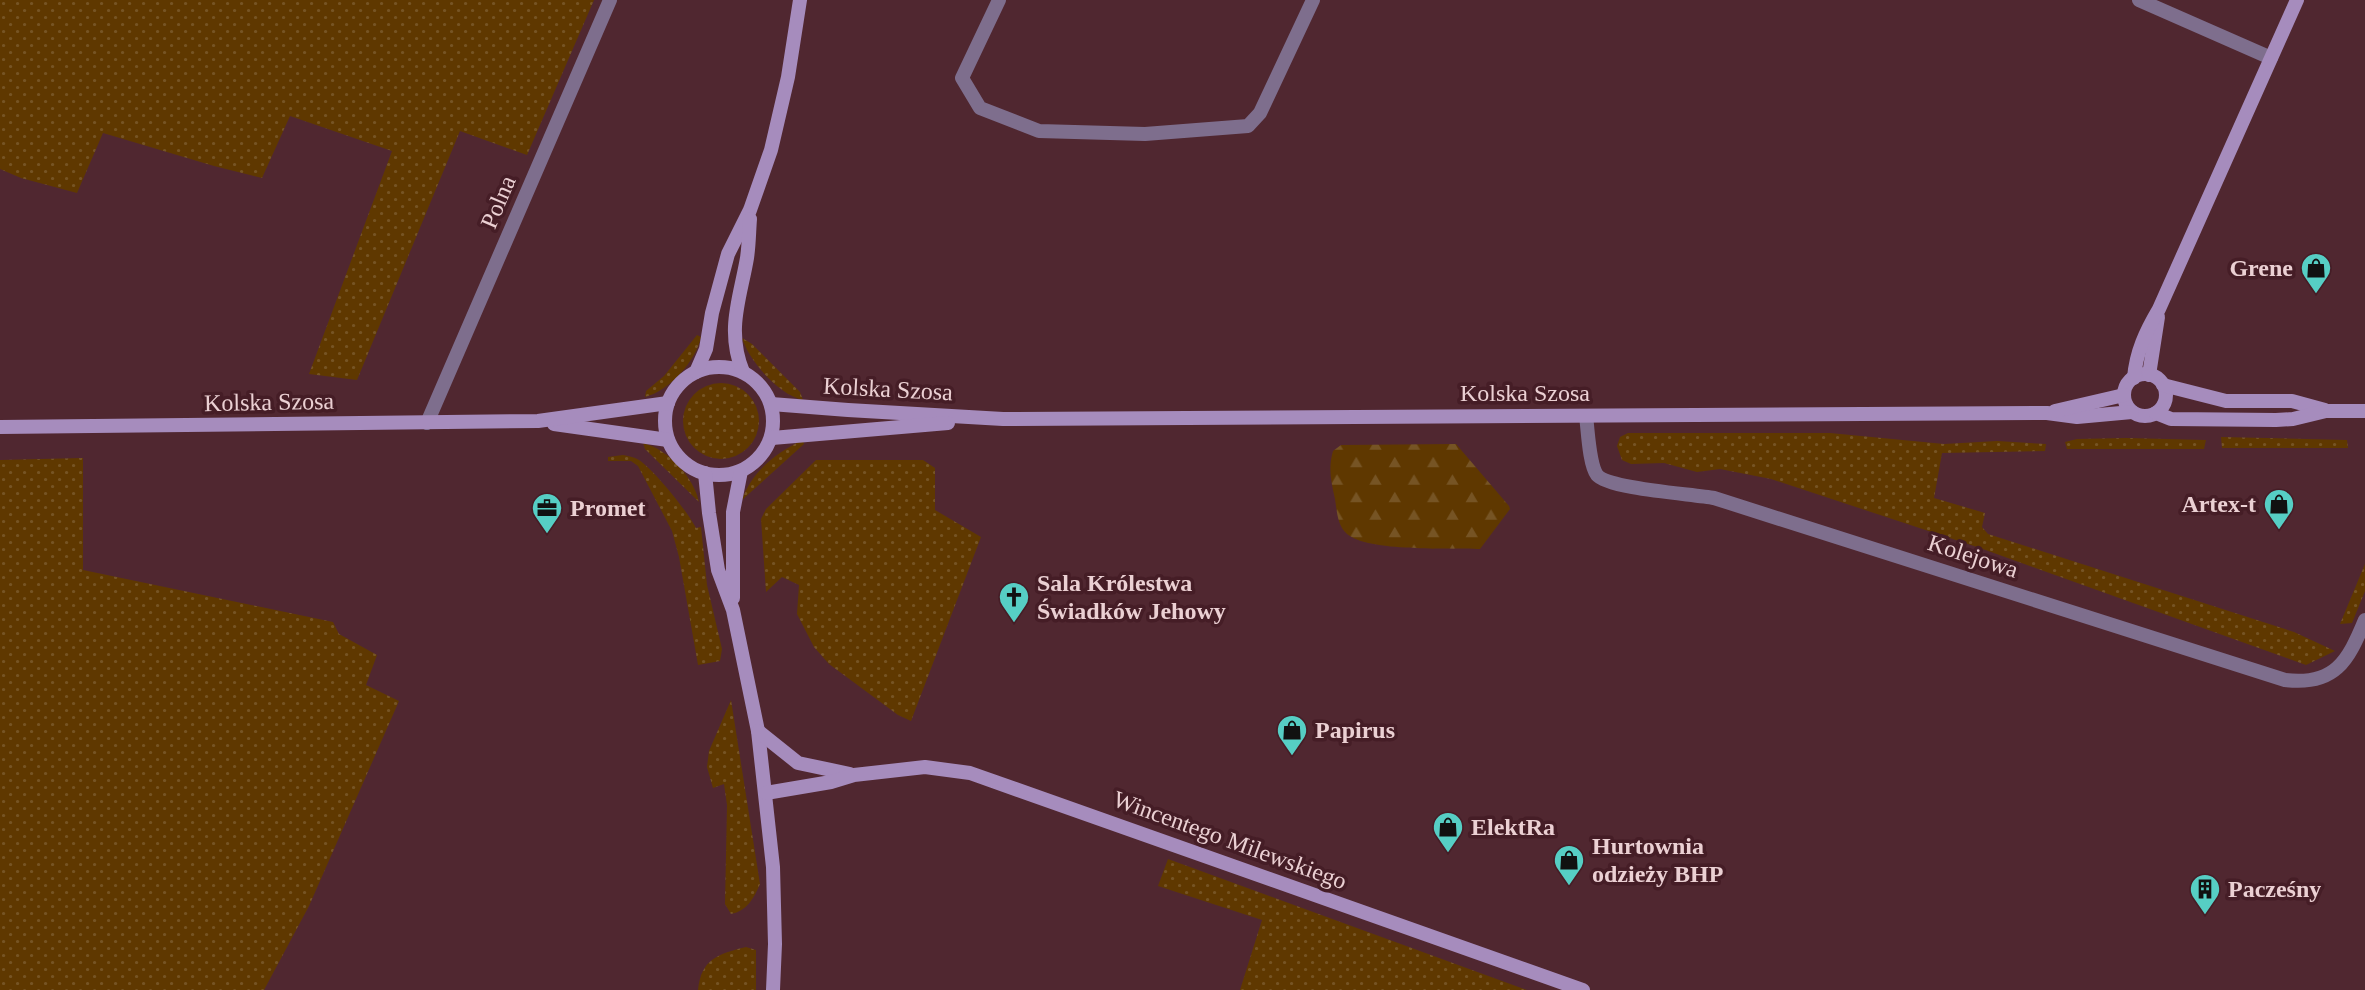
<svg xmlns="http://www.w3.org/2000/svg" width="2365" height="990" font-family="Georgia,serif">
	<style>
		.grass { fill: url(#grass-dots) }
		.forest { fill: url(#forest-firs) }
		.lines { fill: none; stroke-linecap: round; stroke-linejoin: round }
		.street { stroke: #7e6e8d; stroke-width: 14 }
		.secondary { stroke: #a68cbd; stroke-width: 14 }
		.labels { text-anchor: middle; stroke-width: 7; stroke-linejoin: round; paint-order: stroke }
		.street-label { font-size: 24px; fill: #ebd0d3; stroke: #451d26 }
		.poi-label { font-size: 24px; font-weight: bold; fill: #ebd0d3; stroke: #451d26; text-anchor: start }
	</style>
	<defs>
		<pattern id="grass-dots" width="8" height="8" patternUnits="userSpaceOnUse" patternTransform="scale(1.75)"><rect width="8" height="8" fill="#5f3800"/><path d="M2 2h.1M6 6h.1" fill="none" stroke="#765424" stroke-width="1.8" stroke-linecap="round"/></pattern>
		<pattern id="forest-firs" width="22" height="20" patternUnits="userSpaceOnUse" patternTransform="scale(1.75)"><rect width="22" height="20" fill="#5f3800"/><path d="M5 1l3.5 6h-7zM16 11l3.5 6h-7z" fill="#765424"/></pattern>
	</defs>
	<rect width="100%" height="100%" fill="#502730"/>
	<g class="grass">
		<polygon points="0,0 594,0 527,155 460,131 357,380 309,374 392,151 290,116 262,178 214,166 103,133 77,193 21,178 0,169"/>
		<path d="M697 335 701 337C696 361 669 391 645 397L646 391 664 376Z"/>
		<path d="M742 338 752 344 800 392 803 400C779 395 749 361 742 338Z"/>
		<circle cx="721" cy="421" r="38"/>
		<polygon points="1628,433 1830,433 1944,444 1997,441 2046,444 2045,451 1942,453 1934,498 1985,513 1982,527 1988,534 2294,632 2335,651 2306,665 1980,548 1771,479 1720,469 1697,472 1664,463 1631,464 1622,460 1617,446 1620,437"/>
		<polygon points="2221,437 2347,440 2348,448 2222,448"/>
		<polygon points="2126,438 2206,440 2204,449 2067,449 2065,442 2077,439"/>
		<path d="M801 441H803L804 444 742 500C751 473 775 453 801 441Z"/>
		<path d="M643 443C668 449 694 478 699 502L645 449Z"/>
		<path d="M623 455C628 456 634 457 639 460 654 470 688 512 696 528L701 527 707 585 722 649 720 661 698 665 679 557 672 531 638 466 631 461H608V457Z"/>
		<polygon points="83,458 83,570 333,622 339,634 377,655 366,685 399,701 309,906 264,990 0,990 0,460"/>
		<polygon points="816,460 923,460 935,468 935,510 981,537 911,721 898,715 829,664 814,647 797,614 799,585 782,577 766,592 761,519 766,509"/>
		<polygon points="2365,564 2365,591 2352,623 2340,624"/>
		<path d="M731 700 760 884C754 898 747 911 731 914L725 904 727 805 724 784 713 788 707 767 709 751Z"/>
		<polygon points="1168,859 1527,990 1240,990 1262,920 1158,886"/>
		<path d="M746 947 756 950V990H698C701 959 718 954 746 947Z"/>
	</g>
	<path class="forest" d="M1456 444 1509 506 1510 509 1480 549C1450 548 1368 552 1347 534 1337 525 1337 511 1335 499 1331 482 1328 468 1333 451L1341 445Z"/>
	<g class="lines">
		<g class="street">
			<polyline points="999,0 962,78 980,108 1039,131 1145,134 1248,126 1260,113 1313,0"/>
			<polyline points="2139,0 2271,58"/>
			<path d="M1586 416C1588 430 1589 464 1597 475 1608 489 1693 494 1714 498L2285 680C2335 686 2348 661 2365 620"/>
			<polyline points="427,423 610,0"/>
		</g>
		<g class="secondary">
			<circle cx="719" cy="421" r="54"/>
			<polyline points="696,372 706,349 712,313 728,254 750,210 771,150 788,77 800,0"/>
			<path d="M743 372C726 330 740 299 747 258 749 245 749 231 750 219"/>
			<circle cx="2145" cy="395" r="21"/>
			<polyline points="2149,375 2158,317"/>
			<path d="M2134 378C2136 352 2146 331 2159 309L2297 0"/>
			<polyline points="2163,385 2226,401 2292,401 2325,410"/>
			<polyline points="771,404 848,410 1003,419 2047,413 2077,417 2132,412"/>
			<polyline points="2055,411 2124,395"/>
			<polyline points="2156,413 2171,419 2276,420 2293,419 2326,411 2365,411"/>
			<polyline points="554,424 668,440"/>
			<polyline points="0,427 538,421 668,403"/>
			<polyline points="772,438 948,423"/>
			<polyline points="705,473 709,513 718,570 733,610 758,731 773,867 775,944 773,990"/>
			<polyline points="733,598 733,512 741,471"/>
			<polyline points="758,731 798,763 850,774"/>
			<polyline points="766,793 831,782 854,775 925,767 970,773 1583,990"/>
		</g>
	</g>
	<defs>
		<g id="shop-pin" transform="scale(1.575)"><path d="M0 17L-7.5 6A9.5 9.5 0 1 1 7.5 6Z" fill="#56cec4" stroke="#451d26"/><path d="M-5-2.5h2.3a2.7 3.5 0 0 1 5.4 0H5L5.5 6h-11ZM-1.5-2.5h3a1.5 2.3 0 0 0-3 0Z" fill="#111"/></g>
		<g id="office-pin" transform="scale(1.575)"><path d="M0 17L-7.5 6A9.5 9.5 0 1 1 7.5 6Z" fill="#56cec4" stroke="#451d26"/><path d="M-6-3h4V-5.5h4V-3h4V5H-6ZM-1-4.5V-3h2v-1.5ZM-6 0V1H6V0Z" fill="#111"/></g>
		<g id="church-pin" transform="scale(1.575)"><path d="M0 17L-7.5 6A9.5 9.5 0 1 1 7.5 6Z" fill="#56cec4" stroke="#451d26"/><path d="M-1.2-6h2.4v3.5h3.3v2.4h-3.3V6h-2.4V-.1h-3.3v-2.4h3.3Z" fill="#111"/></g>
		<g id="building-pin" transform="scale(1.575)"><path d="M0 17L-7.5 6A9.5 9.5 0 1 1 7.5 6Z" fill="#56cec4" stroke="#451d26"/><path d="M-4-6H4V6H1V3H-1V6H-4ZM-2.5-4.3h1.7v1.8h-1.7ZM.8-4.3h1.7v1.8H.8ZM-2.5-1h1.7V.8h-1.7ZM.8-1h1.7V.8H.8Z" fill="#111"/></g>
	</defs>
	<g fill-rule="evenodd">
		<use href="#shop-pin" x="2316" y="268"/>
		<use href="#shop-pin" x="2279" y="504"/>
		<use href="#office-pin" x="547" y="508"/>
		<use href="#church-pin" x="1014" y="597"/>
		<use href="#shop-pin" x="1292" y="730"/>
		<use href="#shop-pin" x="1448" y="827"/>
		<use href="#shop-pin" x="1569" y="860"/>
		<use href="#building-pin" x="2205" y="889"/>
	</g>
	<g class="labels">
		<g class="street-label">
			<text transform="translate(498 202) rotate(-67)" y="8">Polna</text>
			<text transform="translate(888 389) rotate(3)" y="8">Kolska Szosa</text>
			<text x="1525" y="401">Kolska Szosa</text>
			<text transform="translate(269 402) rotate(-1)" y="8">Kolska Szosa</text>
			<text transform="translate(1973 556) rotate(18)" y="8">Kolejowa</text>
			<text transform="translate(1230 840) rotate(20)" y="8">Wincentego Milewskiego</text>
		</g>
		<g class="poi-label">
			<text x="2293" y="276" text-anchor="end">Grene</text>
			<text x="2256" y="512" text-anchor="end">Artex-t</text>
			<text x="570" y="516">Promet</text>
			<text x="1037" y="591">Sala Królestwa<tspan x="1037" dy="28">Świadków Jehowy</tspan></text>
			<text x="1315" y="738">Papirus</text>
			<text x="1471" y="835">ElektRa</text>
			<text x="1592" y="854">Hurtownia<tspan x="1592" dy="28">odzieży BHP</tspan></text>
			<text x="2228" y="897">Pacześny</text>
		</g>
	</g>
</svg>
